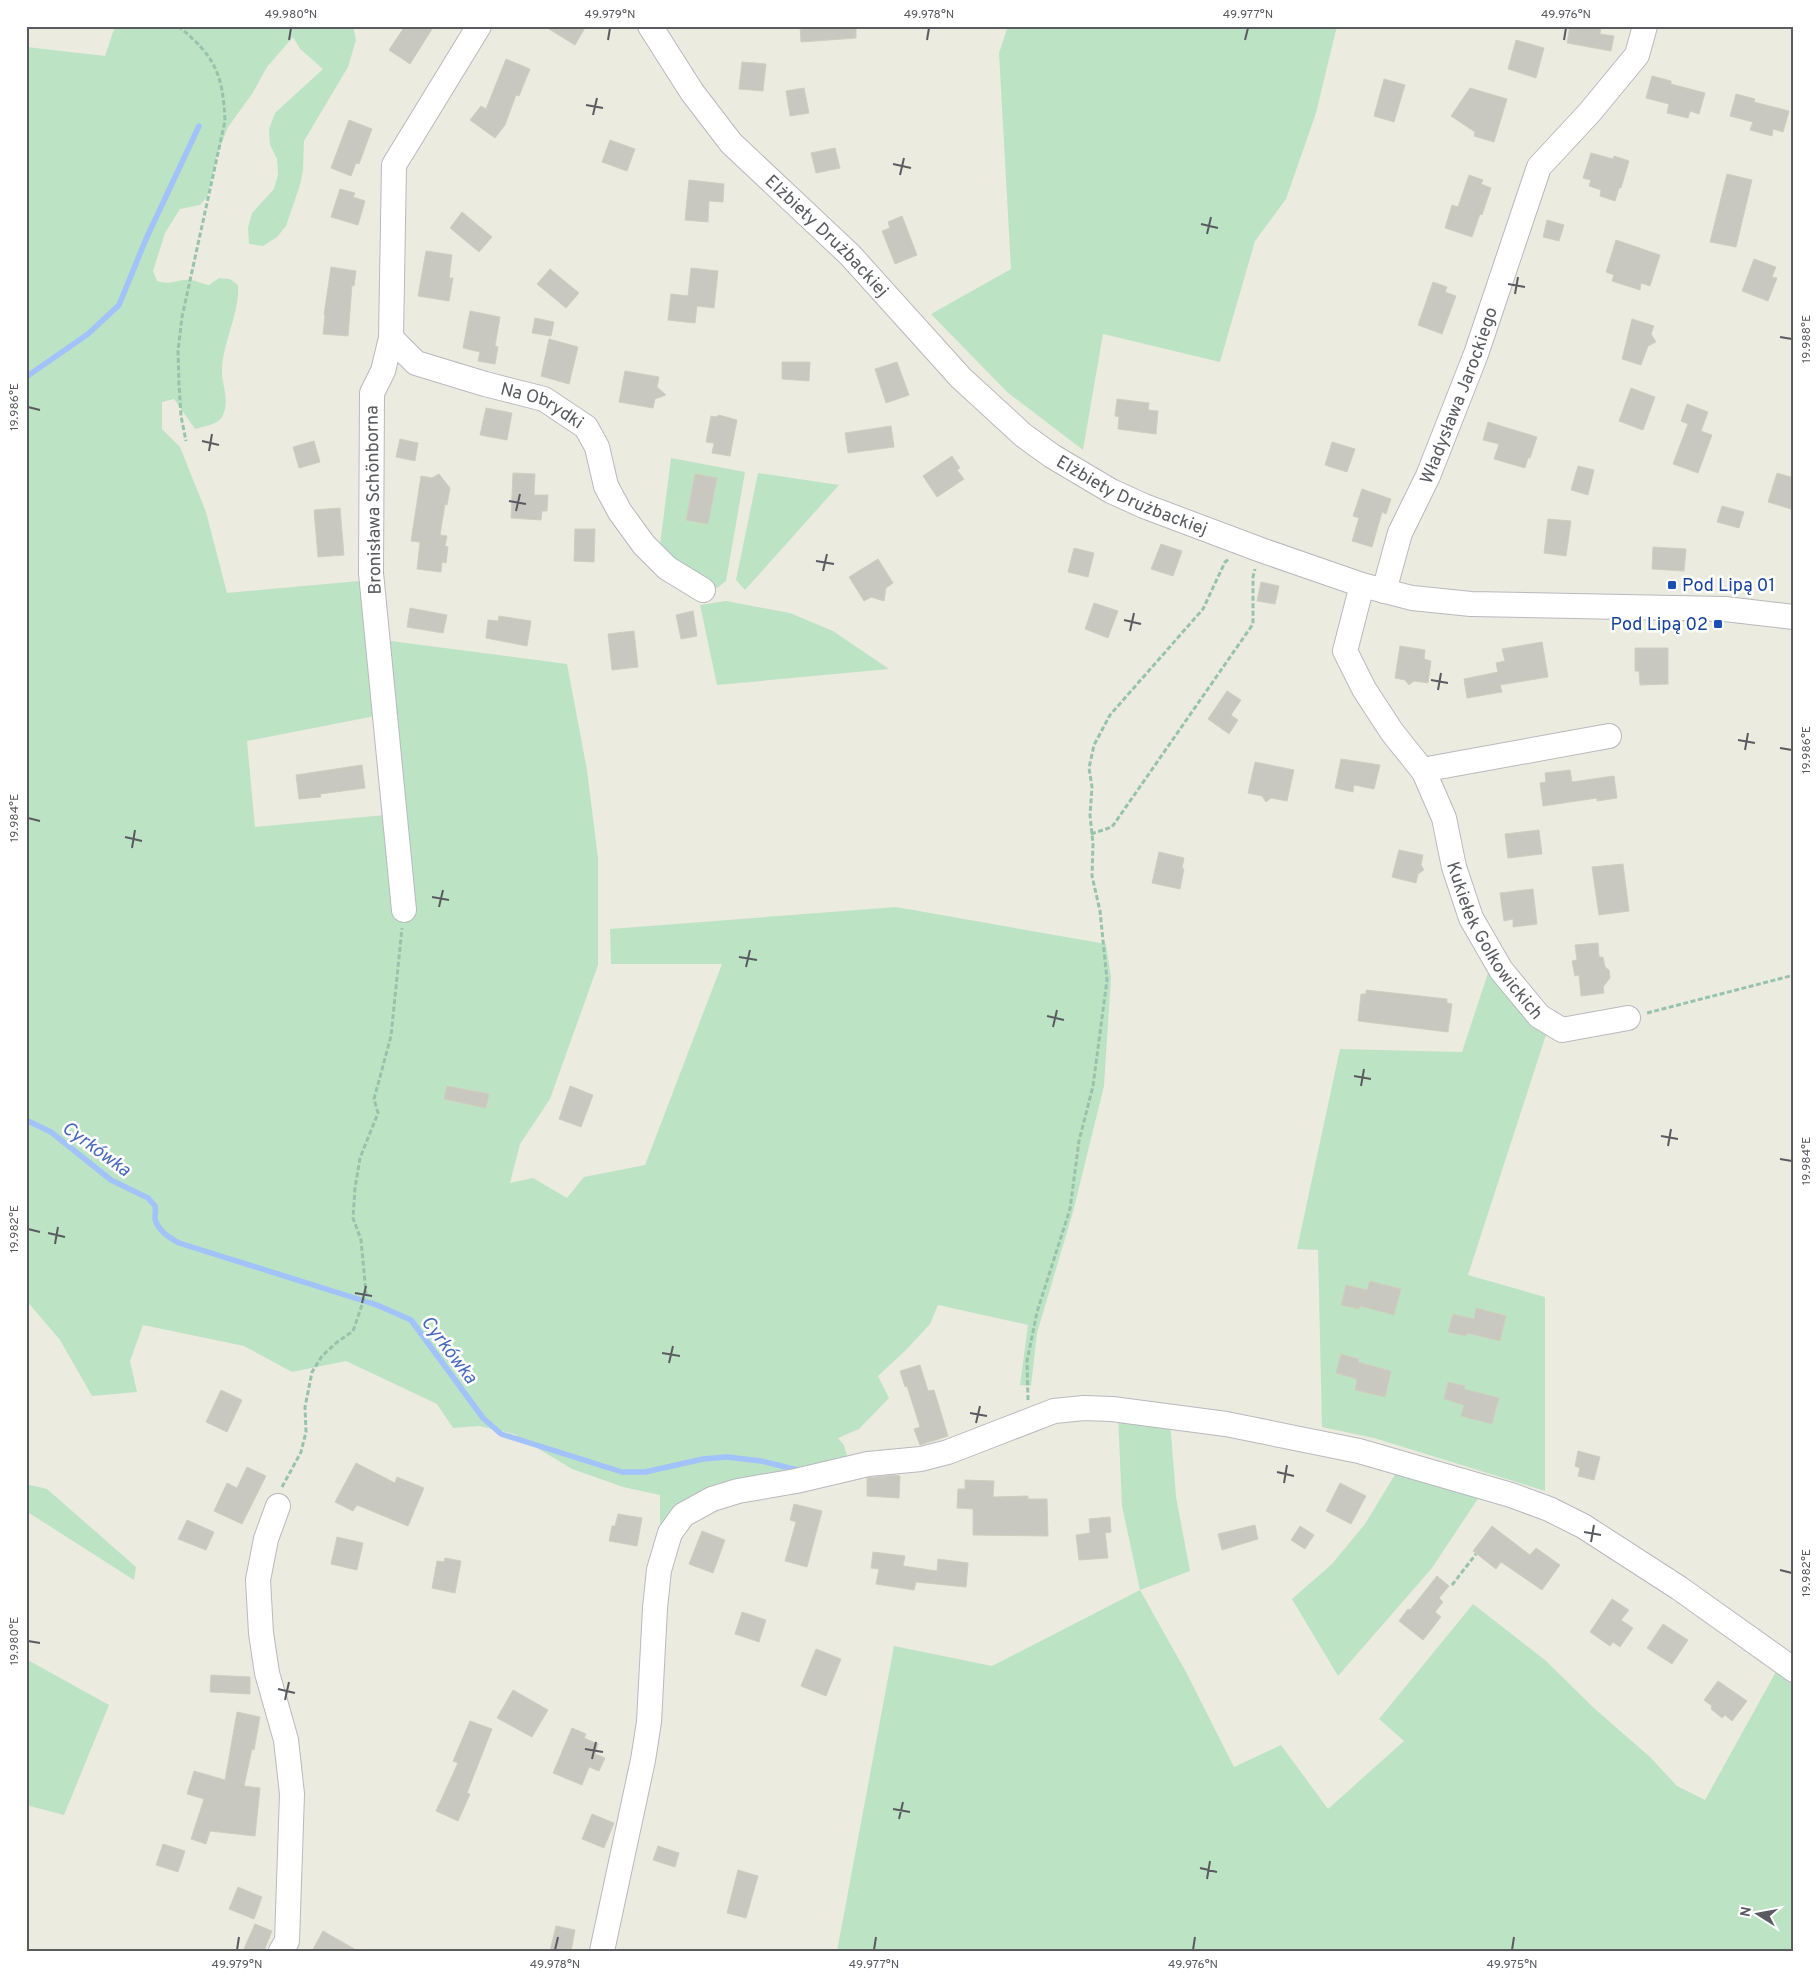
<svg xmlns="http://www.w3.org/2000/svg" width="1820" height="1977" font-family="Overpass,sans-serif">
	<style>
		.green { fill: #bde3c5 }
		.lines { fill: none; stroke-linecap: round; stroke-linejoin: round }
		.stream { stroke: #a1c2fb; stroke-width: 5.5 }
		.building { fill: #c8c8c0; stroke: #d0cebf }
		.minor-casing { stroke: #b8b9bf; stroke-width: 26 }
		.path { stroke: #97c3ad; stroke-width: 3; stroke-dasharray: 5 2.5; stroke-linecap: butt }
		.minor { stroke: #fff; stroke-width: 24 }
		.ticks { fill: none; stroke: #595b61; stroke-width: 2 }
		.transit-dot { fill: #1a4fb4; stroke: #fff; stroke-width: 2 }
		.labels { text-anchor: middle; stroke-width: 5; stroke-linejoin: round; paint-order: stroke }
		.street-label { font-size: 18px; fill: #595b61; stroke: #fff }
		.transit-label { font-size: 18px; fill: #164399; stroke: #fff; text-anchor: start }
		.water-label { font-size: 19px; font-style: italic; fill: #4667bc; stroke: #fff }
		.neatline { fill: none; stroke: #595b61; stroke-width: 2 }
		.ticks-label { font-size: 12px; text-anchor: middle; fill: #595b61 }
	</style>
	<rect width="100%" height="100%" fill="#ecebe0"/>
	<g class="green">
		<path d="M26 26 27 47 105 56 115 26H353L356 40 348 67 304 141 303 171 300 185 286 226 277 237 263 246 249 244 248 228 252 213 274 189 278 175 277 159 270 145 269 129 275 113 323 69 300 49 293 37 267 67 252 94 228 127 217 155 207 197 200 205 180 209 165 233 153 271 157 281C173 286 178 278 190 280 196 280 202 284 209 285L219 278 230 279 238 285C240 311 224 340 222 368 221 384 231 401 222 417 217 425 204 426 195 429L174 399 162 402V429L180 447 206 512 227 593 359 581 375 716 247 741 255 827 385 815 383 640 567 664 587 770 598 858V965L550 1099 520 1144 510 1183 533 1178 567 1198 584 1177 645 1165 722 964H611L610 929 896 907 1106 944 1111 977 1104 1086 1073 1212 1037 1333 1031 1386 1020 1385 1028 1325 938 1305 930 1324 907 1349 878 1376 889 1398 859 1429 838 1438 844 1445 848 1460 660 1529V1495L623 1487 572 1469 514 1434 479 1426 453 1428 437 1404 346 1361 292 1372 244 1346 143 1325 130 1361 137 1392 92 1396 60 1340 26 1300Z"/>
		<polygon points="1008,26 1337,26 1316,113 1286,199 1255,241 1220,362 1103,334 1083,450 1007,392 931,314 1011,269 999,53"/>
		<polygon points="671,458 745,472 726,581 717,588 702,586 659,553"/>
		<polygon points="758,473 839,485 745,590 736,580"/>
		<polygon points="726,601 790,613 833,631 889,669 717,685 700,605"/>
		<polygon points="1489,970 1530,1022 1546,1035 1468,1275 1545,1297 1545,1491 1374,1438 1322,1427 1318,1250 1297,1249 1340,1049 1462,1052"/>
		<polygon points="1118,1415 1170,1421 1176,1497 1190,1571 1140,1590 1186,1672 1234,1767 1281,1745 1328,1809 1404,1741 1379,1719 1473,1604 1545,1660 1595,1709 1650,1757 1677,1786 1705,1800 1778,1668 1794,1678 1794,1951 837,1951 894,1646 992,1666 1140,1590 1122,1506"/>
		<polygon points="1399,1468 1481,1494 1432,1568 1338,1676 1292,1599 1332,1564 1365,1524"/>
		<polygon points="26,1484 47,1489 136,1567 134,1580 26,1511"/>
		<polygon points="26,1659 109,1705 64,1815 26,1805"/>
	</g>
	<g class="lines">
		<g class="stream">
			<polyline points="26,377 88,334 119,305 146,239 199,126"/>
			<path d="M26 1120 51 1132 111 1180 148 1198 155 1206C156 1210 155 1215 155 1219 158 1231 170 1238 179 1243L377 1305 411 1320 483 1418 501 1434 622 1472H645L703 1459 727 1457 761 1461 798 1470"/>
		</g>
	</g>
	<g class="building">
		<polygon points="405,26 434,26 410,64 389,50"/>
		<polygon points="544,26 586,26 575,45"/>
		<polygon points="800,26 856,26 856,38 801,42"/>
		<polygon points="1570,26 1601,26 1600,34 1614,36 1611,51 1567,43"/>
		<polygon points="1516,40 1544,48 1536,78 1508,69"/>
		<polygon points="506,59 530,69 519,96 516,95 505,125 495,138 470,120 481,106 486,109"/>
		<polygon points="742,62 766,64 763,91 739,89"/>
		<polygon points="1652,76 1671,81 1671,84 1705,93 1699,114 1690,111 1688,118 1667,113 1669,104 1646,98"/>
		<polygon points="1384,79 1405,85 1394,122 1374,116"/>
		<polygon points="804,88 809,113 790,116 786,91"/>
		<polygon points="1470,88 1507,99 1494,142 1474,136 1475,132 1451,116"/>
		<polygon points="1736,94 1755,99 1754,102 1789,111 1783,132 1773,129 1772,136 1750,130 1753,122 1730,116"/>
		<polygon points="349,120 372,129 359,164 356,163 351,176 331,168"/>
		<polygon points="610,140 635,149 627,171 602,162"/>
		<polygon points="835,148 840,168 816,173 811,153"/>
		<polygon points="1591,153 1613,159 1614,156 1629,161 1621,188 1619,188 1615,201 1600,196 1601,190 1589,186 1591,180 1583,178"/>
		<polygon points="1727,174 1752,180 1736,247 1710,242"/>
		<polygon points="1469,175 1483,180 1481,184 1491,188 1482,215 1480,214 1472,237 1445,228 1452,205 1458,207"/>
		<polygon points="689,180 724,184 723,202 709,201 708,222 685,220"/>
		<polygon points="340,189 355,193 353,197 365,201 358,225 331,217"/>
		<polygon points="462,212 492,237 479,252 450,228"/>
		<polygon points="902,216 917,255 895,264 882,231 890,228 888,222"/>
		<polygon points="1547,220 1564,225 1559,241 1543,237"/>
		<polygon points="1616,240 1660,255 1650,286 1641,283 1640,290 1612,281 1614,275 1606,272"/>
		<polygon points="426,251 452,255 449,278 453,278 449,301 418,296"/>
		<polygon points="1754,259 1776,267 1772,277 1777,278 1768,301 1742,291"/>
		<polygon points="331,267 356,271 354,286 352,285 348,336 323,334 325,315 324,315"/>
		<polygon points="691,268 718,271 714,308 697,306 695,323 668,320 671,294 688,296"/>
		<polygon points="550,269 579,293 566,308 537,284"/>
		<polygon points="1433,282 1447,287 1445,292 1456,296 1442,334 1418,325"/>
		<polygon points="470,311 500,317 495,346 498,347 495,364 478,361 480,352 463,348"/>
		<polygon points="535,318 554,322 551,336 532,333"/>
		<polygon points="1632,319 1654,326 1651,334 1656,342 1648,346 1641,365 1622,359"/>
		<polygon points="549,339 578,347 569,384 541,376"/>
		<polygon points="782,362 810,362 809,381 782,379"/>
		<polygon points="897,362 909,395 886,403 875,369"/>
		<polygon points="625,371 659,377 657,387 666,395 655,399 653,408 619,402"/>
		<polygon points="1631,388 1655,397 1643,430 1619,421"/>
		<polygon points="1117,399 1149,403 1148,410 1158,411 1156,434 1118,429 1119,417 1115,416"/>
		<polygon points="1687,404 1708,412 1701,431 1712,435 1698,473 1673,464 1688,424 1681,421"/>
		<polygon points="486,408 512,413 507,440 480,435"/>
		<polygon points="719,415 737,420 730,456 712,453 714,443 706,442 711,416 716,417"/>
		<polygon points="1488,422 1537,437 1530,458 1528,458 1525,468 1494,459 1499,444 1483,440"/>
		<polygon points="891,426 894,447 848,453 845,433"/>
		<polygon points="400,439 418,443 415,461 396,457"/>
		<polygon points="314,441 320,462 299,468 293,447"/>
		<polygon points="1332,442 1355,449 1347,472 1325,465"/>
		<polygon points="952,456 960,468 957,470 964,479 937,497 923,476"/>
		<polygon points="1578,466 1594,470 1588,495 1571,490"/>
		<polygon points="513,473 535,474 534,495 548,495 547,511 542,511 541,520 511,518"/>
		<polygon points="1777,473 1794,478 1794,510 1768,502"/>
		<polygon points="439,474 450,488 447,505 445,504 440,535 447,536 445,546 448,547 446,563 442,562 441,572 417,569 420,542 411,541 421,476 432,478"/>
		<polygon points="695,474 717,478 708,524 686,520"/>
		<polygon points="1362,489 1391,499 1386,514 1382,512 1372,547 1352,541 1359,518 1353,516"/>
		<polygon points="1722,506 1744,512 1739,528 1717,522"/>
		<polygon points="340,508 344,555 318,557 314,510"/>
		<polygon points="1548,519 1571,521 1566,556 1544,553"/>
		<polygon points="575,529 595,529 594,562 574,561"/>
		<polygon points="1161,544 1182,551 1173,576 1151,569"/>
		<polygon points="1653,547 1686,549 1684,571 1652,569"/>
		<polygon points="1074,548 1094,553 1088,577 1068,572"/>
		<polygon points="878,559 893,583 886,588 884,601 871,597 864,601 849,577"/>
		<polygon points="1261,582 1279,586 1275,604 1257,601"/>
		<polygon points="1094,603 1118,611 1108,638 1085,629"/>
		<polygon points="410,608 447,615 443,633 407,627"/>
		<polygon points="693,611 697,636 681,639 676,615"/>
		<polygon points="499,616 531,621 527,646 486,638 488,620 498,621"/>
		<polygon points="634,631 638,667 612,670 608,634"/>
		<polygon points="1542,642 1548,677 1500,685 1502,692 1467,698 1464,679 1498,672 1496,663 1505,661 1502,649"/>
		<polygon points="1400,646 1425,650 1424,659 1431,661 1428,683 1414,681 1409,685 1405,680 1395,678"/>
		<polygon points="1635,648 1668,648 1668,684 1640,685 1639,671 1635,671"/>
		<polygon points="1227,691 1241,700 1231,715 1238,720 1229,734 1208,719"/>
		<polygon points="1341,759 1380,765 1374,789 1354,785 1353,792 1335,788"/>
		<polygon points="1255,762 1294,770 1287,801 1271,798 1266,802 1262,796 1248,793"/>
		<polygon points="362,765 365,788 320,794 321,797 299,799 296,775"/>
		<polygon points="1570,770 1572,782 1614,776 1617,798 1597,801 1597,798 1543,806 1540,783 1546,782 1545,773"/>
		<polygon points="1539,830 1542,854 1508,858 1505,834"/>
		<polygon points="1399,850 1423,855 1421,865 1424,870 1418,874 1416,883 1392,877"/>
		<polygon points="1159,852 1184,858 1182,868 1184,869 1180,889 1152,883"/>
		<polygon points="1623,864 1629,911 1599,915 1592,867"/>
		<polygon points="1533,889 1537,924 1513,927 1513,919 1504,921 1500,893"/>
		<polygon points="1598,943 1599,957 1603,957 1605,967 1609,970 1610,978 1603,987 1604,993 1581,996 1579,975 1575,976 1572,961 1577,960 1575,945"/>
		<polygon points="1366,990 1447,999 1447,1003 1452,1004 1448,1032 1358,1021 1361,994 1366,994"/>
		<polygon points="447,1086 489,1094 486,1108 444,1099"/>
		<polygon points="570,1086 593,1095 581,1127 559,1119"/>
		<polygon points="1370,1281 1401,1289 1394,1315 1360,1306 1359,1309 1341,1305 1346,1285 1367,1290"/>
		<polygon points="1476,1308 1506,1316 1500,1341 1467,1333 1466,1336 1448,1332 1453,1314 1474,1319"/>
		<polygon points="1341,1354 1359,1359 1358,1362 1391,1371 1385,1397 1355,1390 1357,1379 1336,1373"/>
		<polygon points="920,1365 928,1391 934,1390 948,1436 920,1445 914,1429 920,1427 907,1386 905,1387 900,1371"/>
		<polygon points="1448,1382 1465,1386 1464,1389 1499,1398 1492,1424 1461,1416 1464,1405 1444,1399"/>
		<polygon points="221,1390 242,1400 227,1432 206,1422"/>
		<polygon points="1578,1451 1600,1457 1594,1480 1578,1476 1580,1468 1575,1466"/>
		<polygon points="356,1463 395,1483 397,1477 424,1488 408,1526 357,1505 353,1511 335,1502"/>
		<polygon points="247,1467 266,1476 242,1524 214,1511 227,1483 237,1488"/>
		<polygon points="894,1475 900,1476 899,1498 867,1496 867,1478"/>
		<polygon points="965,1480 994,1481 993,1497 1028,1496 1028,1499 1047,1499 1048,1536 973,1535 973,1509 957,1508 958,1489 965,1489"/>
		<polygon points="1340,1483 1366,1496 1351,1524 1326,1511"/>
		<polygon points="794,1504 822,1511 807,1567 785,1561 796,1522 790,1520"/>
		<polygon points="618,1514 642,1518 637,1546 609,1541 612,1526 615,1526"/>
		<polygon points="1110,1517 1111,1532 1105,1533 1108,1558 1079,1560 1076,1535 1090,1533 1089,1519"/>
		<polygon points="187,1520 214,1532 206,1550 178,1539"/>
		<polygon points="1255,1525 1258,1539 1222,1550 1218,1534"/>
		<polygon points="1300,1526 1314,1535 1305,1549 1291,1540"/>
		<polygon points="1492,1526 1530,1555 1536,1548 1560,1565 1542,1590 1501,1562 1496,1569 1473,1551"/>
		<polygon points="702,1531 725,1540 713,1573 689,1564"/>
		<polygon points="337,1537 363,1543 357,1570 331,1564"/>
		<polygon points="873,1552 905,1556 903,1566 937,1571 938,1559 968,1563 966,1587 916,1582 914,1590 876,1584 879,1569 871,1568"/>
		<polygon points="445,1558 461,1561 455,1593 432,1588 437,1561 444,1562"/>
		<polygon points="1437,1576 1449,1586 1439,1598 1443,1602 1435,1612 1441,1617 1423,1640 1399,1621 1408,1609 1410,1610"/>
		<polygon points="1612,1599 1629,1610 1621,1620 1633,1628 1620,1647 1613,1642 1610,1646 1590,1632"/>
		<polygon points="742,1612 766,1620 759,1642 735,1634"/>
		<polygon points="1663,1624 1688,1640 1672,1664 1647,1648"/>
		<polygon points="816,1649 841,1659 826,1696 801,1686"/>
		<polygon points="211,1675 250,1677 250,1694 210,1692"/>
		<polygon points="1718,1681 1747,1701 1732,1721 1725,1715 1722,1718 1711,1709 1712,1706 1704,1700"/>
		<polygon points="513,1690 548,1710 532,1737 497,1718"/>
		<polygon points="237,1712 260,1717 254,1750 252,1749 244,1786 260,1788 255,1836 210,1831 206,1844 191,1839 204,1799 187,1794 194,1771 225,1780"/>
		<polygon points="470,1721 492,1729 467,1793 470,1794 458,1821 436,1811 458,1763 453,1761"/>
		<polygon points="572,1728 586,1734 584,1738 598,1744 595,1754 605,1758 599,1771 589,1767 582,1785 553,1773"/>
		<polygon points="592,1814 614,1823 604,1848 582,1839"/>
		<polygon points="163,1844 185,1851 178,1872 156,1865"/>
		<polygon points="658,1846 679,1853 675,1867 653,1860"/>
		<polygon points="738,1870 758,1876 746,1918 727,1913"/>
		<polygon points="238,1887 262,1897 254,1919 229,1909"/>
		<polygon points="255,1924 272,1931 264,1951 243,1951"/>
		<polygon points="556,1926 575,1930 571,1951 550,1951"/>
		<polygon points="323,1931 358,1951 312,1951"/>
	</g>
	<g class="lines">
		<g class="minor-casing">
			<g id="minor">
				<path id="s1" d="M650 26 692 92 731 143 850 255 961 378 1023 435 1052 456 1111 491 1144 506 1261 550 1362 585 1412 598 1471 604 1725 609 1794 617"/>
				<path id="s2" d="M391 338 416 363 485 384 544 399 586 427 597 447 606 486 620 512 644 545 667 568 703 590"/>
				<path id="s3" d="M1362 585 1345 651 1364 689 1392 732 1424 772 1444 818 1454 867 1471 918 1501 970 1539 1016 1562 1030 1628 1018"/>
				<path id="s4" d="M1384 591 1400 533 1428 476 1476 354 1539 167 1590 112 1637 55 1645 26"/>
				<polyline points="1424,772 1433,768 1609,736"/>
				<polyline points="404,910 371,573 372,393 383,371 391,338 394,165 479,26"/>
				<polyline points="278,1506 266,1539 258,1580 261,1633 267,1673 286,1740 292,1794 287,1941 281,1951"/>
				<polyline points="602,1951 643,1760 649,1722 655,1608 659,1570 670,1533 683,1515 712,1499 738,1491 796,1481 868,1464 921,1459 948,1452 1054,1411 1084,1408 1112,1409 1226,1424 1359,1451 1511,1495 1549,1509 1583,1526 1679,1588 1794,1670"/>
			</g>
		</g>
		<g class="path">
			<path d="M178 26C215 56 223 74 225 121L182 317 178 351 179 384 181 416 186 441"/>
			<polyline points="1091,834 1112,827 1253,624 1253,577 1255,569"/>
			<polyline points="1647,1013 1794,975"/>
			<polyline points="1028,1400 1027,1361 1037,1312 1070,1209 1079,1141 1093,1086 1107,980 1100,911 1092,876 1093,844 1090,815 1092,787 1089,768 1094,745 1110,715 1203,609 1225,562 1229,559"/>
			<polyline points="282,1487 301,1452 306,1432 305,1407 312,1372 322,1356 336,1343 353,1331 366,1293 361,1240 353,1218 355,1188 360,1158 378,1113 374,1099 391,1036 402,928"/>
			<polyline points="1452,1585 1476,1554"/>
		</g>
		<use href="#minor" class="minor"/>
	</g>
	<path class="ticks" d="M289 40 291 28M608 40 610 28M927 40 929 28M1245 40 1248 28M1564 40 1566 28M586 105 603 108M593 115 597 98M893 164 911 168M900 175 904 158M1201 224 1218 228M1207 234 1211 217M1508 284 1525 287M1515 294 1518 277M1780 337 1792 339M28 407 40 410M202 441 219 445M209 451 212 434M509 501 526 504M516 511 520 494M816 561 834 564M823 571 827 554M1124 620 1141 624M1130 631 1134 613M1431 680 1448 683M1438 690 1441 673M1738 740 1755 743M1780 748 1792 750M1745 750 1748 733M28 818 40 821M125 837 142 841M132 848 135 830M432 897 449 900M439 907 443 890M739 957 757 960M746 967 750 950M1047 1016 1064 1020M1053 1027 1057 1010M1354 1076 1371 1079M1361 1086 1364 1069M1661 1136 1678 1139M1668 1146 1671 1129M1780 1159 1792 1161M28 1229 40 1232M48 1233 65 1237M55 1244 58 1227M355 1293 372 1296M362 1303 366 1286M662 1353 680 1356M669 1363 673 1346M970 1413 987 1416M976 1423 980 1406M1277 1472 1294 1476M1284 1483 1287 1465M1584 1532 1601 1535M1591 1542 1594 1525M1780 1570 1792 1573M28 1641 40 1643M278 1689 295 1693M285 1700 289 1682M585 1749 603 1752M592 1759 596 1742M893 1809 910 1812M899 1819 903 1802M1200 1868 1217 1872M1207 1879 1210 1861M237 1950 239 1937M555 1950 558 1937M874 1950 876 1937M1193 1950 1195 1937M1512 1950 1514 1937"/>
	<g class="transit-dot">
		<rect x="1667" y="580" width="10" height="10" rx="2.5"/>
		<rect x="1713" y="619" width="10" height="10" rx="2.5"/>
	</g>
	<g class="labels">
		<g class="street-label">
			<text dy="6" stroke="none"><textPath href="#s1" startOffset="276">Elżbiety Drużbackiej</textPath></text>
			<text dy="6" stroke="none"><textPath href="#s4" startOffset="210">Władysława Jarockiego</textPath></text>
			<text dy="6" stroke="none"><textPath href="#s2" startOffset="169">Na Obrydki</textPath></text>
			<text dy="6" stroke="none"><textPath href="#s1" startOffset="681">Elżbiety Drużbackiej</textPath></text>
			<text transform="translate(373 500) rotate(-91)" y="6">Bronisława Schönborna</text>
			<text dy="6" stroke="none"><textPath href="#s3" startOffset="398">Kukiełek Golkowickich</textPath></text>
		</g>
		<g class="transit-label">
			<text x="1682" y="591">Pod Lipą 01</text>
			<text x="1708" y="630" text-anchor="end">Pod Lipą 02</text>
		</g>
		<g class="water-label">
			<text transform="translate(97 1148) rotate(36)" y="7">Cyrkówka</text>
			<text transform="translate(450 1349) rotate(53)" y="7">Cyrkówka</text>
		</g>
	</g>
	<rect width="1820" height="1977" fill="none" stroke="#ffffff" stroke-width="55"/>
	<g transform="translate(1758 1914) rotate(281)" stroke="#ffffff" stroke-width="4" paint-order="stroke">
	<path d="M0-4L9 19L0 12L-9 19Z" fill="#595b61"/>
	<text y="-8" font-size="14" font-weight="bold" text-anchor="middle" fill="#595b61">N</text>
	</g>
	<rect x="28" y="28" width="1764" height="1922" class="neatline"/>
	<g class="ticks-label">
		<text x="291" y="18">49.980°N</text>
		<text x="610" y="18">49.979°N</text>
		<text x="929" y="18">49.978°N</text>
		<text x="1248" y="18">49.977°N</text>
		<text x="1566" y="18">49.976°N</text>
		<text transform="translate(1806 339) rotate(-90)" y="4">19.988°E</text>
		<text transform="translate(14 407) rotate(-90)" y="4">19.986°E</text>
		<text transform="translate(1806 750) rotate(-90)" y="4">19.986°E</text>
		<text transform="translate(14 818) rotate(-90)" y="4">19.984°E</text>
		<text transform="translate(1806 1161) rotate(-90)" y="4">19.984°E</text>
		<text transform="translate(14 1229) rotate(-90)" y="4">19.982°E</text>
		<text transform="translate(1806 1573) rotate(-90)" y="4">19.982°E</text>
		<text transform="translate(14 1641) rotate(-90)" y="4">19.980°E</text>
		<text x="237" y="1968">49.979°N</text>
		<text x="555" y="1968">49.978°N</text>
		<text x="874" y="1968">49.977°N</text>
		<text x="1193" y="1968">49.976°N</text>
		<text x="1512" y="1968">49.975°N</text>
	</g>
</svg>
